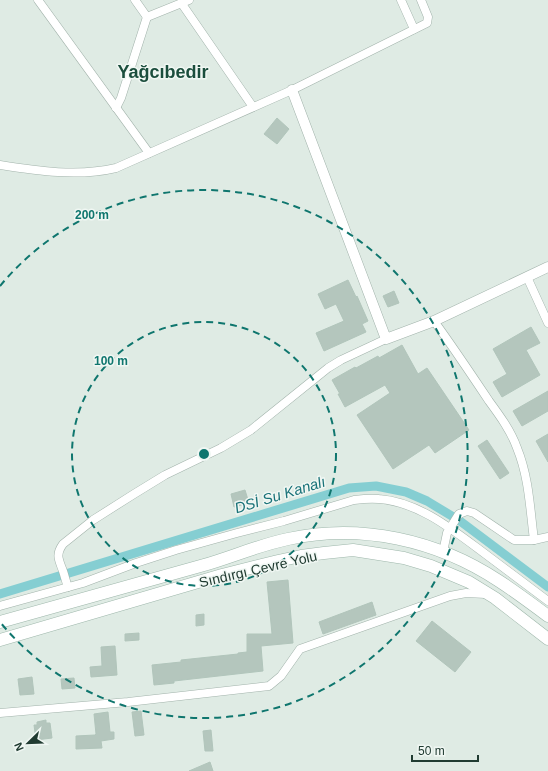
<svg xmlns="http://www.w3.org/2000/svg" width="548" height="771" font-family="Helvetica,sans-serif">
	<style>
		.lines { fill: none; stroke-linecap: round; stroke-linejoin: round }
		.canal { stroke: #85ced2; stroke-width: 9 }
		.building { fill: #b4c6bd; stroke: #b1c5bb }
		.minor-casing { stroke: #a2b3ab; stroke-width: 9 }
		.tertiary-casing { stroke: #a2b3ab; stroke-width: 11 }
		.secondary-casing { stroke: #9eb7ab; stroke-width: 13 }
		.minor { stroke: #fff; stroke-width: 8 }
		.tertiary { stroke: #fff; stroke-width: 10 }
		.secondary { stroke: #fff; stroke-width: 12 }
		.ring { fill: none; stroke: #0f766e; stroke-width: 2; stroke-dasharray: 7 5 }
		.labels { text-anchor: middle; stroke-width: 3; stroke-linejoin: round; paint-order: stroke }
		.street-label { font-size: 14px; fill: #203b31; stroke: #f0f7f3 }
		.water-label { font-size: 15px; font-style: italic; fill: #197278; stroke: #f0f7f3 }
		.district-label { font-size: 18px; font-weight: bold; fill: #1b4e3d; stroke: #f0f7f3 }
		.centre { fill: #0f766e; stroke: #f0f7f3; stroke-width: 2 }
		.ring-label { font-size: 12px; text-anchor: middle; font-weight: bold; fill: #0f766e; stroke: #f0f7f3; stroke-width: 3; stroke-linejoin: round; paint-order: stroke }
	</style>
	<rect width="100%" height="100%" fill="#dfebe4"/>
	<g class="lines">
		<polyline class="canal" points="0,594 349,488 376,486 406,492 427,501 460,521 548,587"/>
	</g>
	<g class="building">
		<polygon points="277,118 289,129 277,144 264,134"/>
		<polygon points="348,280 356,297 357,296 368,321 362,324 366,332 324,351 316,333 344,321 336,304 325,309 318,294"/>
		<polygon points="394,291 399,303 388,307 383,296"/>
		<polygon points="531,327 540,343 526,350 540,375 502,397 493,382 507,374 493,349"/>
		<polygon points="402,345 418,374 427,368 469,430 435,453 429,445 393,469 357,415 390,393 385,385 345,407 338,394 340,394 332,380 355,367 356,368 378,356 379,358"/>
		<polygon points="548,391 548,411 522,426 513,411"/>
		<polygon points="548,434 548,462 536,441"/>
		<polygon points="487,440 509,473 500,479 478,446"/>
		<polygon points="245,490 249,503 234,507 231,494"/>
		<polygon points="288,580 293,643 261,646 263,671 174,681 174,683 154,685 152,665 181,662 181,660 238,654 238,653 247,652 247,634 272,634 267,582"/>
		<polygon points="372,602 376,615 323,634 319,622"/>
		<polygon points="204,614 204,625 196,626 196,615"/>
		<polygon points="432,621 471,652 455,672 416,641"/>
		<polygon points="139,633 139,640 125,641 125,634"/>
		<polygon points="115,646 117,675 91,677 90,667 102,666 101,647"/>
		<polygon points="32,677 34,694 20,695 18,679"/>
		<polygon points="74,678 75,688 62,689 61,679"/>
		<polygon points="141,711 144,735 135,736 132,712"/>
		<polygon points="108,712 110,732 114,732 114,739 101,741 102,748 76,749 76,736 95,735 96,734 94,714"/>
		<polygon points="46,720 46,723 50,723 52,738 36,740 34,725 37,725 37,722"/>
		<polygon points="211,730 213,751 205,751 203,731"/>
		<polygon points="210,762 213,771 189,771"/>
	</g>
	<g class="lines">
		<g class="minor-casing">
			<g id="minor">
				<polyline points="38,0 149,153"/>
				<polyline points="135,0 147,17"/>
				<polyline points="401,0 414,29"/>
				<polyline points="182,4 253,107"/>
				<polyline points="116,108 121,98 147,17 189,0"/>
				<path d="M0 165C38 171 78 177 116 168L292 90 427 23 428 17 421 0"/>
				<polyline points="527,277 548,323"/>
				<path d="M434 321C453 347 471 374 489 401 500 416 511 431 517 448 529 477 530 509 534 540"/>
				<polyline points="443,552 447,533 459,514 467,511 474,513 514,540 534,540 548,537"/>
				<path d="M68 587C66 582 65 577 63 571 59 560 55 555 63 544L93 520 134 494 165 475 221 448 251 430 328 368 341 360 386 339"/>
				<path d="M0 606 83 583 136 563 176 550 237 533 284 521 354 500C362 499 370 498 379 499 419 502 453 530 484 553 505 569 527 585 548 601"/>
				<polyline points="0,713 128,702 269,686 281,676 300,649 450,596 466,593 486,594"/>
			</g>
		</g>
		<g class="tertiary-casing">
			<polyline id="tertiary" points="292,90 386,339 434,321 548,267"/>
		</g>
		<g class="secondary-casing">
			<g id="secondary">
				<path d="M0 622C68 603 136 584 204 565 232 557 259 545 288 539 361 523 437 540 499 581 516 592 532 604 548 616"/>
				<polyline points="0,640 222,575 278,561 301,556 324,553 353,550 404,558 431,566 469,582 495,598 548,639"/>
			</g>
		</g>
		<use href="#minor" class="minor"/>
		<use href="#tertiary" class="tertiary"/>
		<use href="#secondary" class="secondary"/>
	</g>
	<g class="ring">
		<circle cx="204" cy="454" r="132"/>
		<path d="M0 286A264 264 0 1 1 0 622"/>
	</g>
	<g class="labels">
		<g class="street-label">
			<text transform="translate(258 569) rotate(-13)" y="5">Sındırgı Çevre Yolu</text>
		</g>
		<g class="water-label">
			<text transform="translate(280 495) rotate(-17)" y="5">DSİ Su Kanalı</text>
		</g>
		<g class="district-label">
			<text x="163" y="78">Yağcıbedir</text>
		</g>
	</g>
	<circle cx="204" cy="454" r="6" class="centre"/>
	<g class="ring-label">
		<text x="92" y="219">200 m</text>
		<text x="111" y="365">100 m</text>
	</g>
	<g transform="translate(28 743) rotate(247)" stroke="#f0f7f3" stroke-width="3" paint-order="stroke">
	<path d="M0-3L7 15L0 10L-7 15Z" fill="#203b31"/>
	<text y="-6" font-size="11" font-weight="bold" text-anchor="middle" fill="#203b31">N</text>
	</g>
	<path d="M412 755v6h66v-6" fill="none" stroke="#203b31" stroke-width="2"/>
	<text x="418" y="755" font-size="12" fill="#203b31" stroke="#f0f7f3" stroke-width="3" paint-order="stroke">50 m</text>
</svg>
